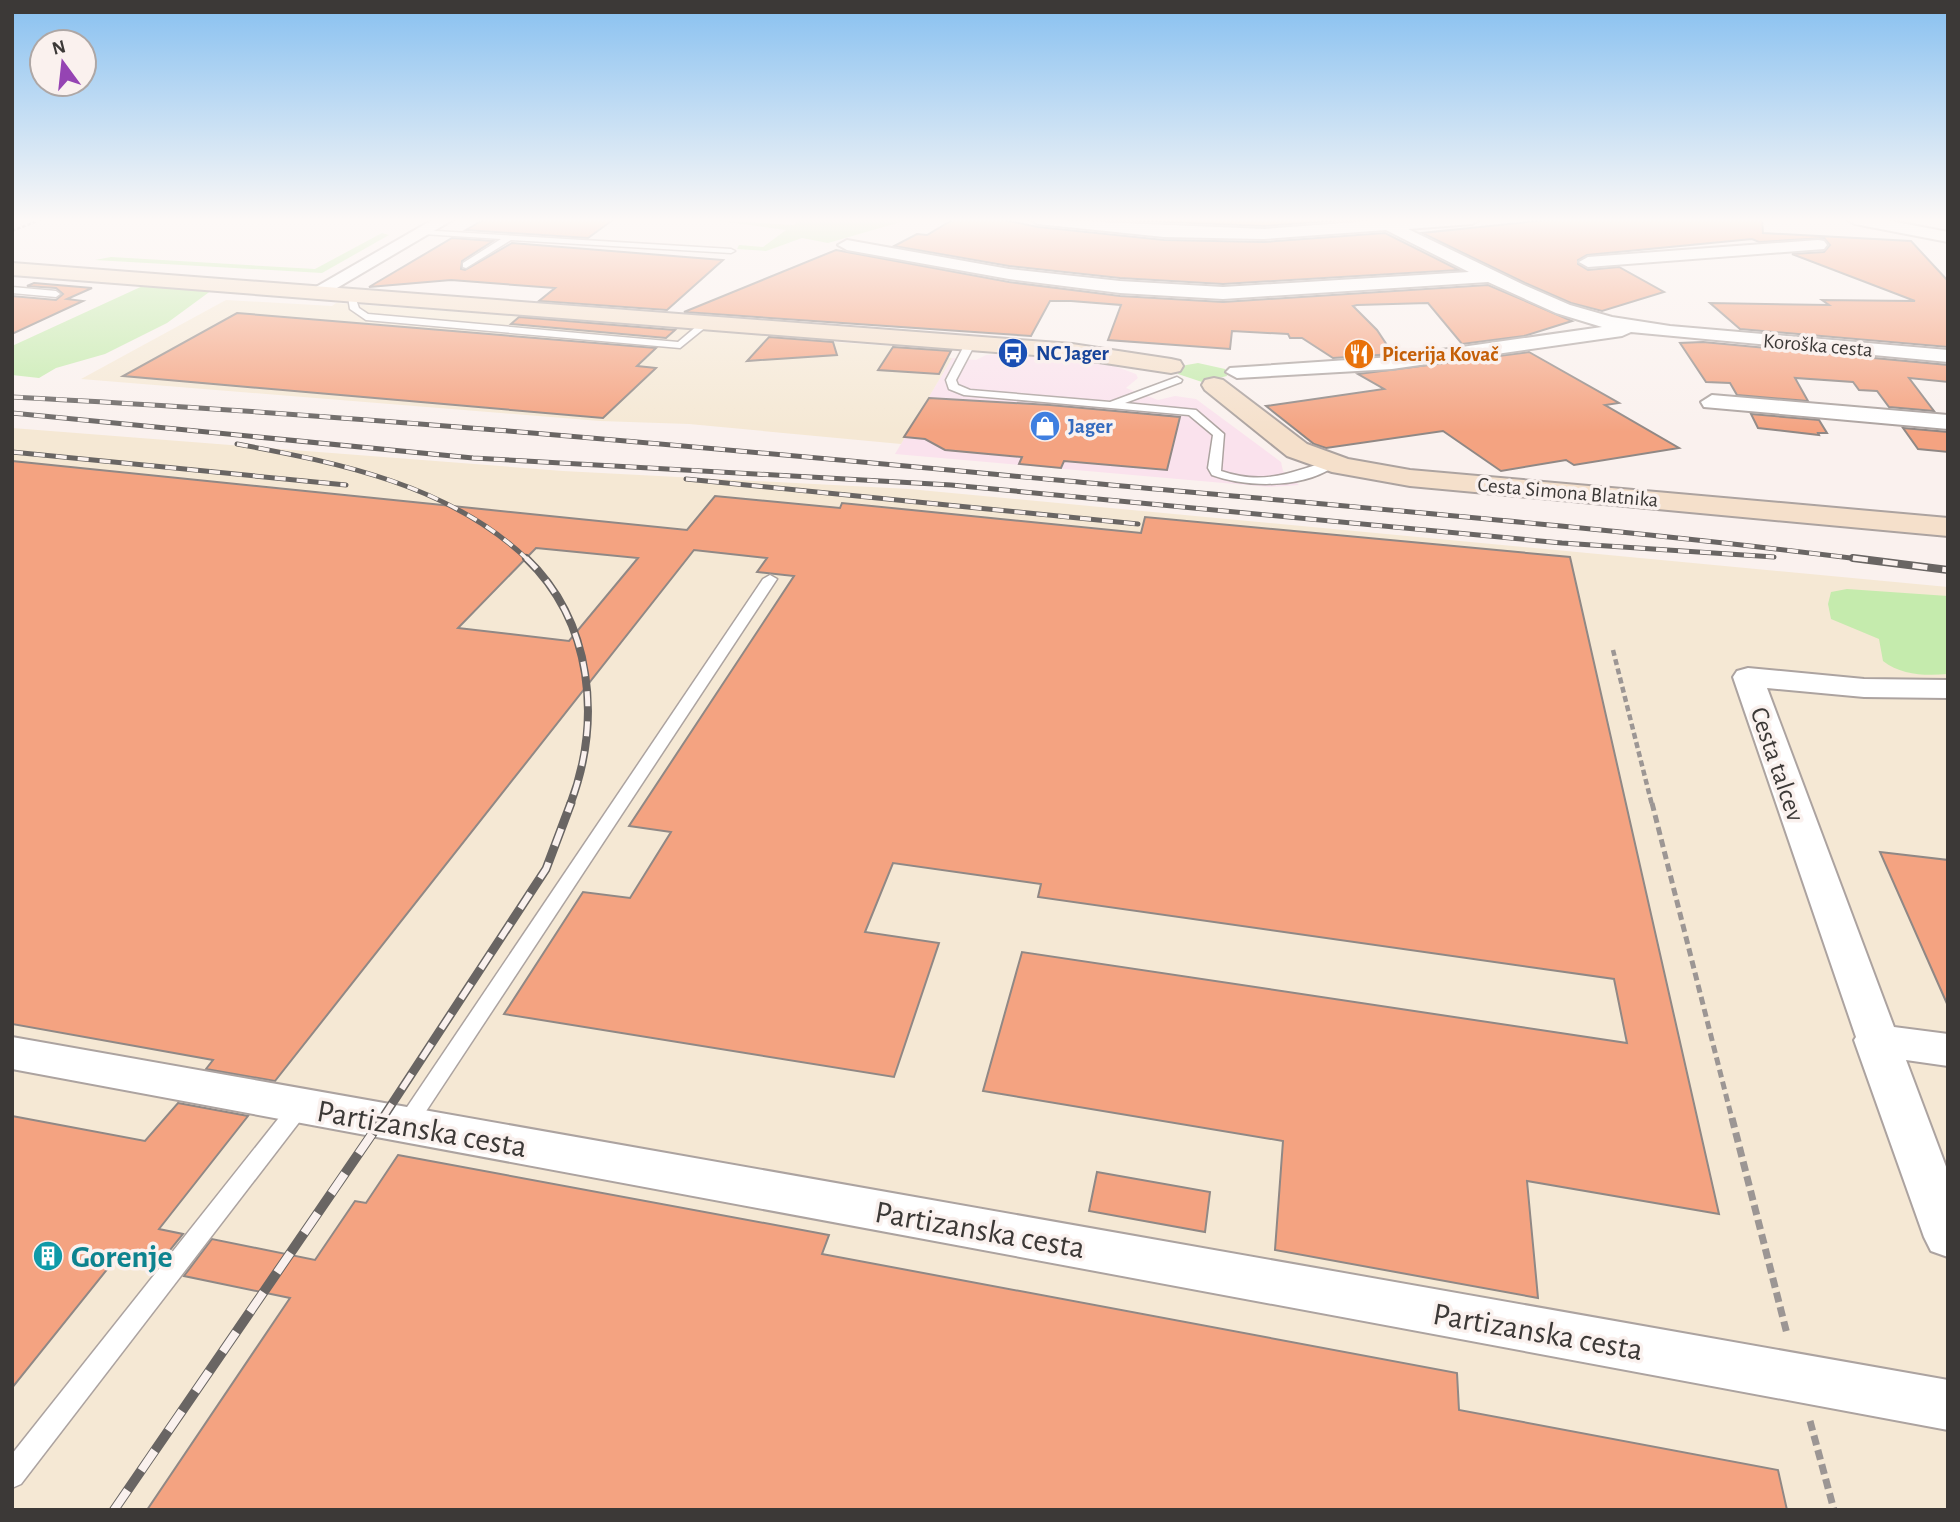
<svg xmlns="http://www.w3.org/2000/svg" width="1960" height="1522" font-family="'Alegreya Sans',sans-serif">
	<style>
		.commercial { fill: #fae2ed }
		.industrial { fill: #f5e8d4 }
		.green { fill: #c5ebad }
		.building { fill: #f4a381; stroke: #908885; stroke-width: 2; fill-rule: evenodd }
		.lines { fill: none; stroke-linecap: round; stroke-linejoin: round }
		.lane-casing { stroke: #aca3a0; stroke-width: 3 }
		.street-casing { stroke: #aca3a0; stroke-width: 4 }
		.secondary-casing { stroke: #aca3a0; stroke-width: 4 }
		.path-far3 { stroke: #9c9694; stroke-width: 2.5; stroke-dasharray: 3.5 2; stroke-linecap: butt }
		.path-far2 { stroke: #9c9694; stroke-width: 4.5; stroke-dasharray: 6 3.5; stroke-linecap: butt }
		.path-far1 { stroke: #9c9694; stroke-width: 5; stroke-dasharray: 8 4.5; stroke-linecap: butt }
		.path { stroke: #9c9694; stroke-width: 7; stroke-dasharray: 10 5; stroke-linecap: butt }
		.lane { fill: #fff; fill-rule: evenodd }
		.street { fill: #fff; fill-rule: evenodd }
		.secondary { fill: #f5e0cb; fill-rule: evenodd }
		.rail-far3-casing { stroke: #696563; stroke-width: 5 }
		.rail-far2-casing { stroke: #696563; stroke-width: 8 }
		.rail-far1-casing { stroke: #696563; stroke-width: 9 }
		.rail-casing { stroke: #696563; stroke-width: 10 }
		.rail-far3 { stroke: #faf1ee; stroke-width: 3.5; stroke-dasharray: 11; stroke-linecap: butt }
		.rail-far2 { stroke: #faf1ee; stroke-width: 5; stroke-dasharray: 15; stroke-linecap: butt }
		.rail-far1 { stroke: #faf1ee; stroke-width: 6; stroke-dasharray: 18; stroke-linecap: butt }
		.rail { stroke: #faf1ee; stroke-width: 8; stroke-dasharray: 24; stroke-linecap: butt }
		.labels { text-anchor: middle; stroke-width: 7; stroke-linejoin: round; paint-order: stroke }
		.far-street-label { font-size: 21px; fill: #3c3937; stroke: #faf1ee }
		.far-transit-label { font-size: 21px; font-weight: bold; fill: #164399; stroke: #faf1ee; text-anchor: start }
		.far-food-label { font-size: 21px; font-weight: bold; fill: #c56008; stroke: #faf1ee; text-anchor: start }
		.far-shop-label { font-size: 21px; font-weight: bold; fill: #366cbe; stroke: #faf1ee; text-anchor: start }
		.street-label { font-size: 26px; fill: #3c3937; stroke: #faf1ee }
		.near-street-label { font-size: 32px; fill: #3c3937; stroke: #faf1ee }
		.near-culture-label { font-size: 32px; font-weight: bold; fill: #0d838f; stroke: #faf1ee; text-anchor: start }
	</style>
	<rect width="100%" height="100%" fill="#faf1ee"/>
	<polygon class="commercial" points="1009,353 1106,363 1136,374 1138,378 1126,388 1158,400 1175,396 1196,399 1281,462 1283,471 1299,485 1269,487 895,454 952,358 976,360 986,355"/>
	<g class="industrial">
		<polygon points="226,300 332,306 336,303 678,327 769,335 758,349 835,342 944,350 941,357 952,358 901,444 689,424 600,421 81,379"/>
		<polygon points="12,428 563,471 909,489 1948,587 1948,1510 12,1510"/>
	</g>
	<g class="green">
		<polygon points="800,219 911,219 828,243 802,238 766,251 737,249 739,245 763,247 786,230 713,220 794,225"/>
		<polygon points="382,233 389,235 322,273 95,260 111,257 315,269"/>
		<polygon points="147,284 212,290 167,323 105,354 56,368 39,378 12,375 12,346"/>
		<polygon points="1198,363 1225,369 1227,376 1202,382 1178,374 1181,366"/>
		<path d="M1847 589 1948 596V674C1925 676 1901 675 1883 661L1879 639 1831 619 1828 604 1831 592Z"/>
	</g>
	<g class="building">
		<polygon points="485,219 614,219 588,238 466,230"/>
		<polygon points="954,219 998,219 1038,227 1164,240 1264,242 1385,233 1459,270 1223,284 1120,278 1009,266 894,246 917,234 927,235"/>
		<polygon points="1095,219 1358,219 1264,226"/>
		<polygon points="1556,219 1762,219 1763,233 1911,241 1948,281 1948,347 1740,329 1710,303 1829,305 1822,300 1915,301 1792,254 1824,252 1830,245 1824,238 1759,242 1752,239 1587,255 1578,260 1578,264 1588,270 1619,267 1664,292 1602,311 1571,303 1525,283 1422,233"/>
		<polygon points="452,238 493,241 462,261 461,269 465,270 512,243 723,260 667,310 539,301 555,288 451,280 369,287"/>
		<polygon points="836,250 1009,282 1120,296 1223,302 1488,285 1572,321 1524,336 1462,344 1428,303 1357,305 1353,306 1377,330 1393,354 1333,358 1302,338 1290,338 1288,334 1232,331 1230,349 1108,340 1121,305 1071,301 1050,301 1031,336 684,312"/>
		<polygon points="34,283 92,288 67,299 83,301 12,334 12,296 56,300 63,294 56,288 27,286"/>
		<polygon points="237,313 656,348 637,366 656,368 603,418 123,376"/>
		<polygon points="519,317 675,330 666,338 511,324"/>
		<polygon points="769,337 833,342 837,355 747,361"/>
		<polygon points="1703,342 1948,365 1948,382 1909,378 1934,411 1889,407 1877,391 1859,390 1853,382 1795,378 1808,401 1737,395 1730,383 1706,382 1680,343"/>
		<polygon points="893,347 951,351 939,374 878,370"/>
		<polygon points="1529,352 1619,403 1605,405 1679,448 1574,465 1566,460 1501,471 1443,431 1326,448 1314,444 1266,406 1384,389 1358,374"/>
		<polygon points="929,398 1050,405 1180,417 1167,470 1064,461 1061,468 1019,464 1022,457 945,450 925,439 904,437"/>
		<polygon points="1751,414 1819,420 1827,433 1818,433 1819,435 1758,428"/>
		<polygon points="1903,428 1948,432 1948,452 1918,449"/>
		<path d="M12 461 687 530 715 496 840 508 842 503 1141 533 1145 517 1570 557 1719 1214 1527 1181 1538 1298 1275 1250 1283 1141 983 1091 1022 952 1627 1043 1614 979 1038 897 1041 884 893 863 865 932 939 943 894 1077 504 1014 583 892 630 898 671 832 629 826 794 576 757 572 767 558 694 550 275 1081 206 1069 213 1060 12 1024ZM536 548 638 558 569 641 458 628Z"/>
		<polygon points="1880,852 1948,860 1948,1006"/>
		<polygon points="178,1103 248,1116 159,1229 183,1234 154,1270 113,1262 12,1388 12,1116 145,1141"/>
		<polygon points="398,1155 829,1235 822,1254 1457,1373 1459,1410 1778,1470 1787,1510 147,1510 290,1298 184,1276 212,1239 315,1260 355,1201 366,1203"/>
		<polygon points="1097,1172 1210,1192 1205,1232 1089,1211"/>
	</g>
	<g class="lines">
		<g class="lane-casing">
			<g id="lane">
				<polygon points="420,230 731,249 735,251 731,253 511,240 466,268 463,267 463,263 501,239 423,234"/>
				<polygon points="12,287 56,291 60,294 56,297 12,293"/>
				<polygon points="347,291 353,291 359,308 368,314 678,342 704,320 712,322 680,348 366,320 350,309"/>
				<path d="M970 341 975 344 956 380 958 385 970 390 1110 402 1177 377 1182 380 1181 382 1125 403 1196 410 1224 434 1221 471C1265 486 1291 472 1332 460L1338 463C1308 489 1247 488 1212 475L1208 468 1213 435 1189 415 964 395 949 389 946 380 965 344Z"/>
				<polygon points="770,575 777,579 413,1131 406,1133 399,1131 395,1125 399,1119 763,579"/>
				<polygon points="300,1098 307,1100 310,1106 307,1112 21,1484 12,1488 12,1454 293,1100"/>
			</g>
		</g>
		<g class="street-casing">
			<g id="street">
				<polygon points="434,219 454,219 325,295 318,297 309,291"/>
				<polygon points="1030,219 1264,229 1369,221 1368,219 1480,219 1472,224 1408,229 1524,285 1570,305 1612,317 1670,326 1948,350 1948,362 1631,332 1622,336 1392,369 1237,378 1226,372 1230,368 1392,357 1602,327 1556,313 1488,282 1223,299 1120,293 1009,279 847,250 838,245 847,240 1009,269 1120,281 1223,287 1469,272 1386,230 1264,239 1164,237 1038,224"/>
				<polygon points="1847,219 1881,219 1948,232 1948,242 1855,224"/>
				<polygon points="1818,240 1824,241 1827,245 1824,249 1588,267 1579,262 1588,257"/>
				<polygon points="1712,395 1948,415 1948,429 1704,407 1701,402"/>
				<polygon points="1748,668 1864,679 1948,680 1948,698 1864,697 1767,688 1894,1027 1948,1034 1948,1066 1906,1060 1948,1172 1948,1257 1931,1251 1924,1237 1854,1040 1856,1037 1733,677 1737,671"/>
				<polygon points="12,1037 1948,1380 1948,1430 12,1069"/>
			</g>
		</g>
		<g class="secondary-casing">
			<g id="secondary">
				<polygon points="12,263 1072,344 1171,359 1180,361 1183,366 1180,371 1171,373 1072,358 12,275"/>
				<polygon points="1214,378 1223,380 1307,444 1348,459 1410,470 1948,518 1948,536 1410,486 1332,472 1287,456 1205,390 1202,385 1205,380"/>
			</g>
		</g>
		<polyline class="path-far3" points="12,231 42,219"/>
		<polyline class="path-far2" points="1613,650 1652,805"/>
		<polyline class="path-far1" points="1652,803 1732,1119"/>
		<g class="path">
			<polyline points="1732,1118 1787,1334"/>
			<polyline points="1810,1421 1834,1510"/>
		</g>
		<use href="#lane" class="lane"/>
		<use href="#street" class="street"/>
		<use href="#secondary" class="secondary"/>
		<g class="rail-far3-casing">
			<g id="rail-far3">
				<path d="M12 397C361 415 709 448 1057 480 1327 505 1598 526 1867 560"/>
				<polyline points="12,413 473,458 951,485 1562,543 1774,557"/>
				<path d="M237 444C340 463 450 485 528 560"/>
				<polyline points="12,452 346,485"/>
				<polyline points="686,479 1138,524"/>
			</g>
		</g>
		<g class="rail-far2-casing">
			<g id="rail-far2">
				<path d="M526 558C593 622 602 721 570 805"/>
				<polyline points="1853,558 1948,570"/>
			</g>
		</g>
		<g class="rail-far1-casing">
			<polyline id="rail-far1" points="382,1119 546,869 571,803"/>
		</g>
		<g class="rail-casing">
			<polyline id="rail" points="114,1510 383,1118"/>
		</g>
		<use href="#rail-far3" class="rail-far3"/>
		<use href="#rail-far2" class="rail-far2"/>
		<use href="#rail-far1" class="rail-far1"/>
		<use href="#rail" class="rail"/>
	</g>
	<linearGradient id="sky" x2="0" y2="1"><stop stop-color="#87c0f0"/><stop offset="0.51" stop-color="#fdf9f7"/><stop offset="1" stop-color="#fdf9f7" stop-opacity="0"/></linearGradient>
	<rect width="1960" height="432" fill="url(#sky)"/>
	<defs>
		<g id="bus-disc" transform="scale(1.575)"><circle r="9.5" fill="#1a4fb4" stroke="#faf1ee"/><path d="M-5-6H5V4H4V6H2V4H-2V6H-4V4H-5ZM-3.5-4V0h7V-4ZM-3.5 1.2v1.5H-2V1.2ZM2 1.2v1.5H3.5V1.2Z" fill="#fff"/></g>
		<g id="restaurant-disc" transform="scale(1.575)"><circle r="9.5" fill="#e8710a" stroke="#faf1ee"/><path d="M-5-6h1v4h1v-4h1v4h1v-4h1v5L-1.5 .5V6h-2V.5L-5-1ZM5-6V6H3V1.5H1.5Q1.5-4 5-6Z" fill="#fff"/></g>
		<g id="shop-disc" transform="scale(1.575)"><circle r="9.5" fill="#3f7fe0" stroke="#faf1ee"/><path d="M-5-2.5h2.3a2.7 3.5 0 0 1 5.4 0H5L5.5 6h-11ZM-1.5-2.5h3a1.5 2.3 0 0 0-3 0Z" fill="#fff"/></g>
		<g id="building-disc" transform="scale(1.575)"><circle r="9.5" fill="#0f9aa8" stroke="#faf1ee"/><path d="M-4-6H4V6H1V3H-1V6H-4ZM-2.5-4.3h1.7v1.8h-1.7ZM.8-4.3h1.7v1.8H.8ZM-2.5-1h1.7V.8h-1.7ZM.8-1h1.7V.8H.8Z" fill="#fff"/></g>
	</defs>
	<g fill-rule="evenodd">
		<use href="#bus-disc" x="1013" y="353"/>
		<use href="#restaurant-disc" x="1359" y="354"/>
		<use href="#shop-disc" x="1045" y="426"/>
		<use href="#building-disc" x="48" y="1256"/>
	</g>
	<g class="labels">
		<g class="far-street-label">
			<text transform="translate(1818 345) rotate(5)" y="7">Koroška cesta</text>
			<text transform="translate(1568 492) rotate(5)" y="7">Cesta Simona Blatnika</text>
		</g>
		<g class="far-transit-label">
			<text x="1036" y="360">NC Jager</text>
		</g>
		<g class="far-food-label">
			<text x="1382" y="361">Picerija Kovač</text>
		</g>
		<g class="far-shop-label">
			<text x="1068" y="433">Jager</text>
		</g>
		<g class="street-label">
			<text transform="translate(1778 764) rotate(71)" y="9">Cesta talcev</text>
		</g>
		<g class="near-street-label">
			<text transform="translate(422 1128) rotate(10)" y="11">Partizanska cesta</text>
			<text transform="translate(980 1229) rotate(10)" y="11">Partizanska cesta</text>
			<text transform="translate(1538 1331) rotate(10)" y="11">Partizanska cesta</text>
		</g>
		<g class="near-culture-label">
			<text x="71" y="1267">Gorenje</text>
		</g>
	</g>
	<rect width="1960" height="1522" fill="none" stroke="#3c3937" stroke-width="28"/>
	<g transform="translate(63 63) rotate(345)"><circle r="33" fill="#faf1ee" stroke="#aea7a5" stroke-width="2"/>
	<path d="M0-5L12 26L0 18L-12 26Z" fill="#9544b3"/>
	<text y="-10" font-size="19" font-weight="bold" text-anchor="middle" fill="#3c3937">N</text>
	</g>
</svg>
